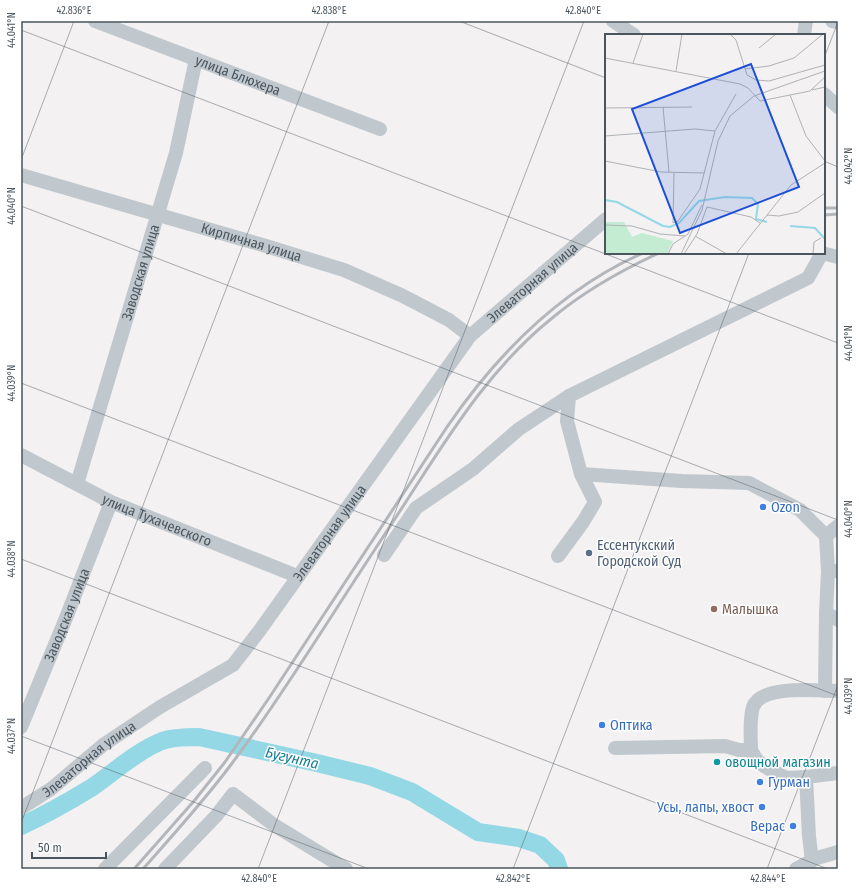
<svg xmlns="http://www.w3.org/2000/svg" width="859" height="890" font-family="'Fira Sans Condensed',sans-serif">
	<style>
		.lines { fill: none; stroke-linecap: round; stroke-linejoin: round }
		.river { stroke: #94d8e6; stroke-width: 18 }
		.minor { stroke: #c0c8ce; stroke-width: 14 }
		.rail { stroke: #b3b6ba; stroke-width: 3 }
		.ticks { fill: none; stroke: #4a555d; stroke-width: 1; stroke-opacity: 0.45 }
		.shop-dot { fill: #3f7fe0; stroke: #fff; stroke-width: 1.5 }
		.service-dot { fill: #5c6f8a; stroke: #fff; stroke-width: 1.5 }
		.education-dot { fill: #8d6e63; stroke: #fff; stroke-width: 1.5 }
		.culture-dot { fill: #0f9aa8; stroke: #fff; stroke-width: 1.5 }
		.labels { text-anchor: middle; stroke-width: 3; stroke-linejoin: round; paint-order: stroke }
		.street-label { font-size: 14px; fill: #4a555d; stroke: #fff }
		.shop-label { font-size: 14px; fill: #366cbe; stroke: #fff; text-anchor: start }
		.service-label { font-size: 14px; fill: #4e5e75; stroke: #fff; text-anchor: start }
		.education-label { font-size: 14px; fill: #785e54; stroke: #fff; text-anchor: start }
		.culture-label { font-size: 14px; fill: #0d838f; stroke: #fff; text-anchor: start }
		.water-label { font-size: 15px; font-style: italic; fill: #177f94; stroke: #fff }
		.inset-river { fill: none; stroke: #94d8e6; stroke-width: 2 }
		.inset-road { fill: none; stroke: #afb3b6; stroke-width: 1 }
		.view { fill: #1d4ed8; fill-opacity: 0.15; stroke: #1d4ed8; stroke-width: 2 }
		.inset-edge { fill: none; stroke: #4a555d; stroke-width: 2 }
		.neatline { fill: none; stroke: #4a555d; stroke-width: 1.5 }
		.ticks-label { font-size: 10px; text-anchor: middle; fill: #4a555d }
	</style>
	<rect width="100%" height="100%" fill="#f3f1f1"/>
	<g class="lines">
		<path class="river" d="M21 826C45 815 68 802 91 788 113 773 137 751 162 741 173 737 187 737 199 737L317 763 370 776 412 792 478 832 519 838 540 845 556 860 559 869"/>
		<g class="minor">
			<path id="s1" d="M95 21 380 129"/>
			<polyline points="613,21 634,35"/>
			<polyline points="832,21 838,22"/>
			<polyline points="804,35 806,21"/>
			<polyline points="824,94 838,107"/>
			<path id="s2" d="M21 175 266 246 344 270 403 296 449 320 470 336"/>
			<polyline points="821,253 838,257"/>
			<polyline points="822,253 808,278 569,396 567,421 581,474 682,481 749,483 800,510 826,536 828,571"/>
			<path id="s3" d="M21 455 111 502 297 576"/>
			<path id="s4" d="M77 484 176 153 196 59"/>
			<polyline points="826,536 838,526"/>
			<polyline points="384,555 416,508 473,469 519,429 569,396"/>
			<polyline points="558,556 583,522 595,502 581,474"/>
			<polyline points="838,571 828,571 826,613 838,620"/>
			<polyline points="825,691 826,613"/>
			<path id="s5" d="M21 727 66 618 111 502"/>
			<polyline points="615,748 725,746 739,750 751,750 756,759 764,766 786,778 806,777"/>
			<path d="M751 750C751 736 749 720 753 707 761 684 819 691 838 691"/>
			<path id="s6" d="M21 808 51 789 103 745 160 707 233 665 260 630 470 336 606 219"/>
			<polyline points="812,861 809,836 806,777 838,773"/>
			<polyline points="105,869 205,768"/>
			<polyline points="165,869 216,816 233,794 274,825 346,869"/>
			<polyline points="796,869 817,858 838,852"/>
		</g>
		<g class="rail">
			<polyline points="824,208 838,208"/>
			<polyline points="824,215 838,214"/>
			<path d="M134 869 194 801 225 762 269 698 447 427C497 354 562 289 643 253"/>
			<path d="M143 869C173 835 203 802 230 766 267 717 300 665 333 614 361 570 390 527 418 483 456 424 495 364 551 319 583 292 620 271 659 253"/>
		</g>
	</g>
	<path class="ticks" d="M459 21 606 78M21 30 838 343M824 58 838 22M21 160 74 21M824 161 838 167M21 206 838 520M21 383 838 696M21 559 828 869M21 736 369 869M21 823 329 21M258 869 584 21M513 869 749 253M767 869 838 685"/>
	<g class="shop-dot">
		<circle cx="763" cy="507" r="4"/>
		<circle cx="602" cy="725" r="4"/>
		<circle cx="760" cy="782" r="4"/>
		<circle cx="762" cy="807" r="4"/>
		<circle cx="793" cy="826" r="4"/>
	</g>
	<circle class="service-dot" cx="589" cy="553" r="4"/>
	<circle class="education-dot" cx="714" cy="609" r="4"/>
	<circle class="culture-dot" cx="717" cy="762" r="4"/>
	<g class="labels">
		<g class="street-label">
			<text dy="5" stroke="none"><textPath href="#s1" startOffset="153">улица Блюхера</textPath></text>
			<text dy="5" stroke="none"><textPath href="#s2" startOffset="240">Кирпичная улица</textPath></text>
			<text dy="5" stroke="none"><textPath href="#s4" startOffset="221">Заводская улица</textPath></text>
			<text dy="5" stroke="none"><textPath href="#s6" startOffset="744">Элеваторная улица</textPath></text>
			<text dy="5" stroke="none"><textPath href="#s3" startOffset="151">улица Тухачевского</textPath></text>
			<text dy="5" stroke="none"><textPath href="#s6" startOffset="420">Элеваторная улица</textPath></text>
			<text dy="5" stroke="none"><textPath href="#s5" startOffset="121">Заводская улица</textPath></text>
			<text dy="5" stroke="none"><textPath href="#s6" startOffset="84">Элеваторная улица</textPath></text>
		</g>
		<g class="shop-label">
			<text x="771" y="512">Ozon</text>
			<text x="610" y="730">Оптика</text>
			<text x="768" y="787">Гурман</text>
			<text x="754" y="812" text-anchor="end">Усы, лапы, хвост</text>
			<text x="785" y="831" text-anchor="end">Верас</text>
		</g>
		<g class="service-label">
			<text x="597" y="550">Ессентукский<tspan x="597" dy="16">Городской Суд</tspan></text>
		</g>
		<g class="education-label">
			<text x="722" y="614">Малышка</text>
		</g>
		<g class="culture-label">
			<text x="725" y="767">овощной магазин</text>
		</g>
		<g class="water-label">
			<text transform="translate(292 758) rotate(13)" y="5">Бугунта</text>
		</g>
	</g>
	<g transform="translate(605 34)">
		<rect width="220" height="220" fill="#f3f1f1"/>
		<path d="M0 188H19L27 203 37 199 68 207 62 220H0Z" fill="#c3ecd2"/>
		<path class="inset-river" d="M0 166 12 168 58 192 65 193 74 189 94 167 120 163 147 164 153 170 151 185 162 188M185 192 210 194 220 205"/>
		<path class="inset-road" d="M125 0 131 6 142 41 151 46 164 47 220 31M154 14 171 0M0 24 135 50 143 54 155 67 205 57 220 43M28 29 38 0M140 35 164 32 189 24 218 0M71 37 77 0M207 56 220 53M185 61 201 102 220 127M58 73 64 138M0 74 87 73M0 102 90 95 110 97M0 127 56 138 99 139M162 181 174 182 193 178 220 159M68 189 73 187 95 155 110 97 131 60M68 189 69 139M0 191 27 192 55 200 80 202M90 202 122 220M63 220 68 210 83 200 97 171M76 220 97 176 113 107 125 82 149 62 220 37M79 220 92 200 102 173 146 183 155 189M131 220 186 151 220 129M208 220 209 208 216 204"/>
		<path class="view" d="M146 30 194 153 75 199 27 75Z"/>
		<rect width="220" height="220" class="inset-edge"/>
	</g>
	<rect width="859" height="890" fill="none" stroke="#ffffff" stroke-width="44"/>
	<path d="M32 852v6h74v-6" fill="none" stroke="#4a555d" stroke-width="2"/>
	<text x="38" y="852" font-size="12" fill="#4a555d" stroke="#ffffff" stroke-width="3" paint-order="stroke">50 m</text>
	<rect x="22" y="22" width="815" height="846" class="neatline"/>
	<g class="ticks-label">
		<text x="74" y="14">42.836°E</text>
		<text x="329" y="14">42.838°E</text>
		<text x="583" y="14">42.840°E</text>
		<text transform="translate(11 30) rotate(-90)" y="4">44.041°N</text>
		<text transform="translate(848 166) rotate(-90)" y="4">44.042°N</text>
		<text transform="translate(11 206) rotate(-90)" y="4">44.040°N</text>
		<text transform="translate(848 343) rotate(-90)" y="4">44.041°N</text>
		<text transform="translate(11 383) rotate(-90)" y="4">44.039°N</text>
		<text transform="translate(848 519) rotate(-90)" y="4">44.040°N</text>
		<text transform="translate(11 559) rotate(-90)" y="4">44.038°N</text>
		<text transform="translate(848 696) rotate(-90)" y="4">44.039°N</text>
		<text transform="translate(11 736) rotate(-90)" y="4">44.037°N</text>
		<text x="259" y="882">42.840°E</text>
		<text x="513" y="882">42.842°E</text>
		<text x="768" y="882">42.844°E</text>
	</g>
</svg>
